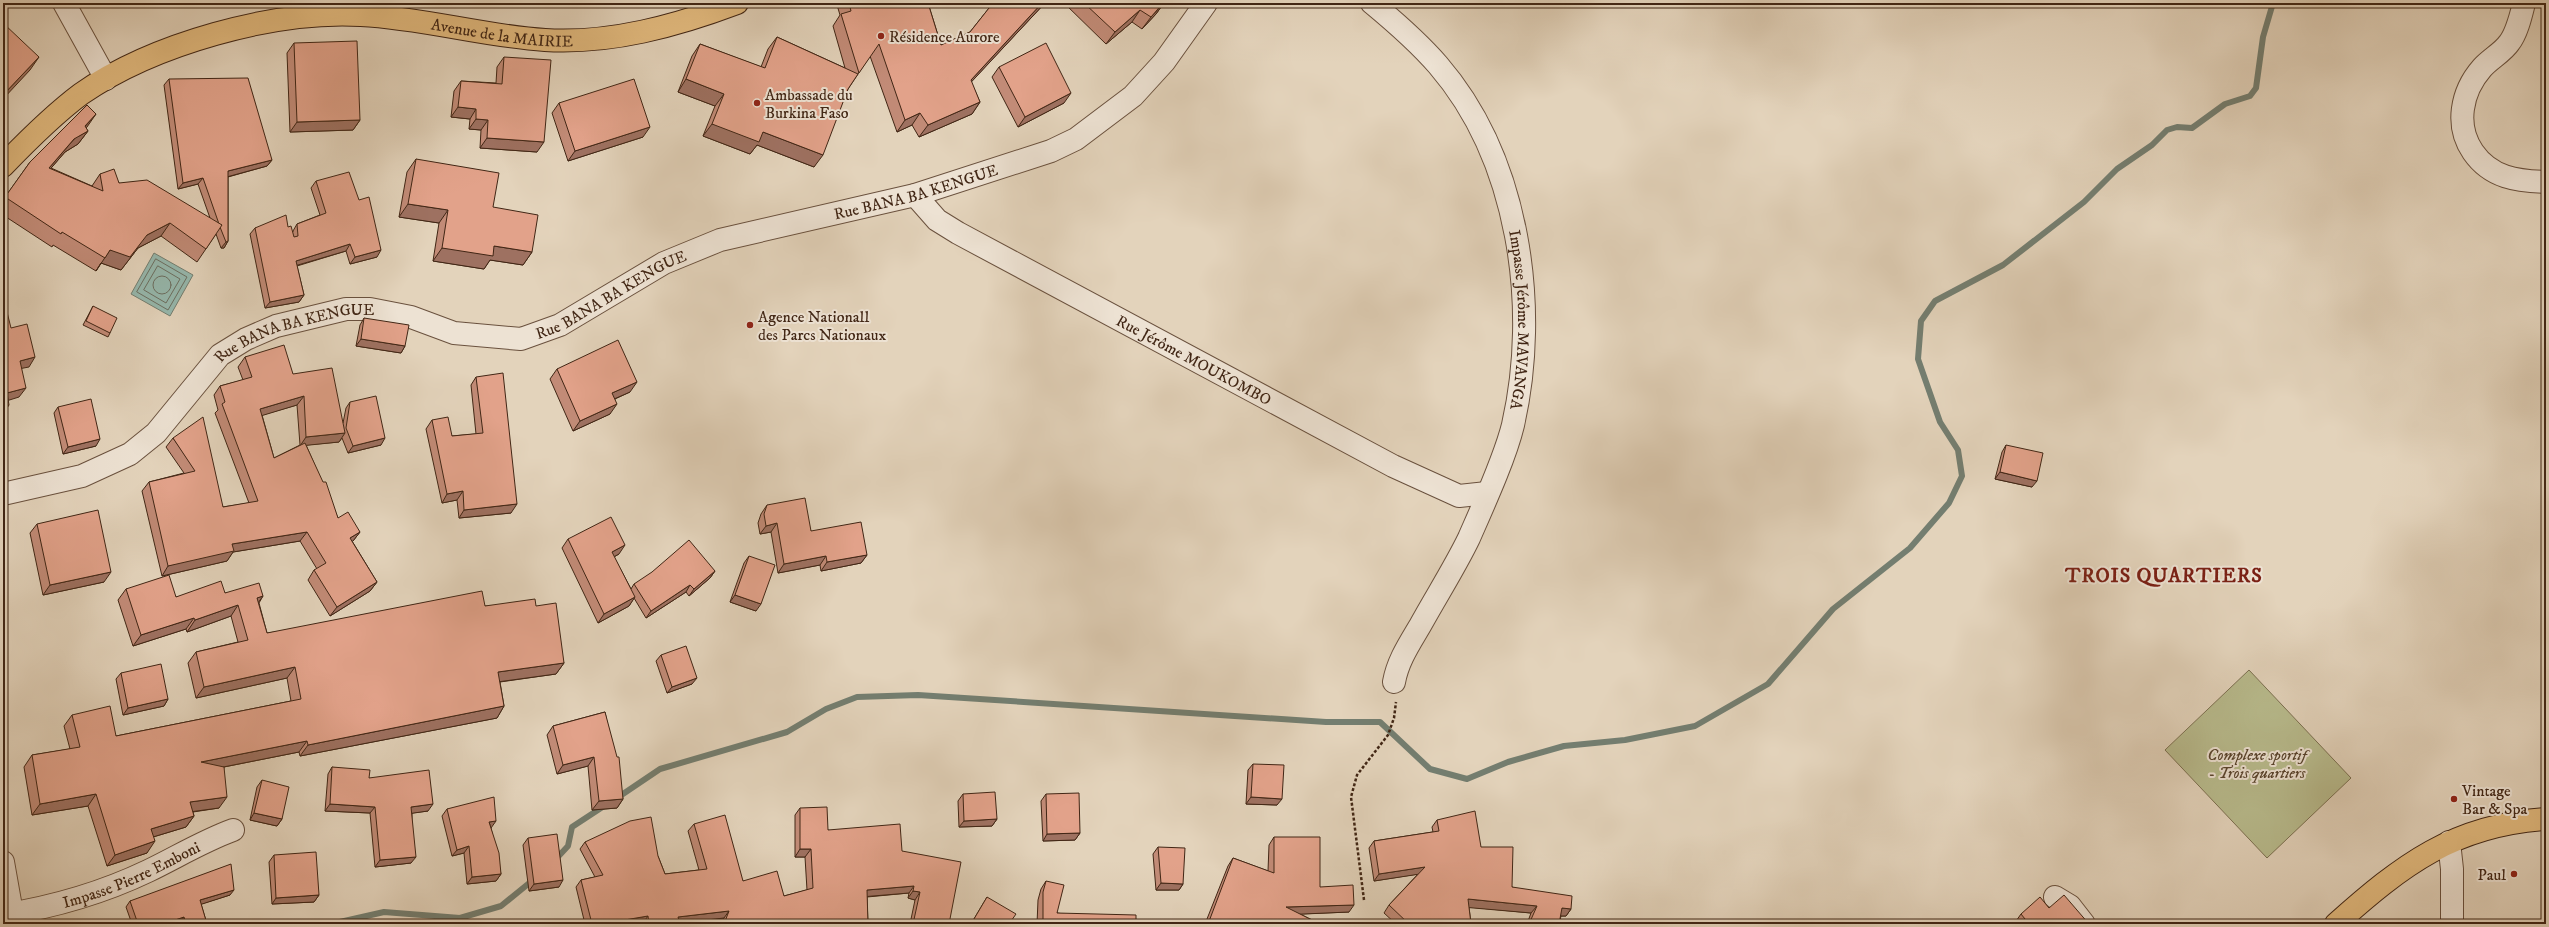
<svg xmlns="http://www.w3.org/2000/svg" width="2549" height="927" font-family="'IM FELL DW Pica',serif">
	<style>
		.green { fill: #b8bb8d; stroke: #7c7051 }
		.water { fill: #96b8ad; stroke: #747e70 }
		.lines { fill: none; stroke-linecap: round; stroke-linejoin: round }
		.shore { stroke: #6c6f61; stroke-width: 1 }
		.stream { stroke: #747e70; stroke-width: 6 }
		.minor-casing { stroke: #6a513e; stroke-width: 24 }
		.major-casing { stroke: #412615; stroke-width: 24 }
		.path { stroke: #412615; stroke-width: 2.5; stroke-dasharray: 3 2; stroke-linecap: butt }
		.minor { stroke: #ede2d3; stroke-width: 22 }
		.major { stroke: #e2ba7e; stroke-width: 22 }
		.wall { fill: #c28b77; stroke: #412615; fill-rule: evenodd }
		.shaded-wall { fill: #9e7161; stroke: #412615 }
		.building { fill: #e2a28a; stroke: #412615 }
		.poi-dot { fill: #8f2418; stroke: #ede2d3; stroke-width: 1.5 }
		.labels { text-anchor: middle; stroke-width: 4; stroke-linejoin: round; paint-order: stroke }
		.street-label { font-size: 16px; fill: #412615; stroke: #ede2d3 }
		.poi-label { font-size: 16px; fill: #412615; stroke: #ede2d3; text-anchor: start }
		.park-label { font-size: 16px; font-style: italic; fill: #59442d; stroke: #ede2d3 }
		.district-label { font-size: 20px; font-weight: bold; letter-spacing: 1px; fill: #7a1f14; stroke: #ede2d3 }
	</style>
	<rect width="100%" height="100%" fill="#e3d3bb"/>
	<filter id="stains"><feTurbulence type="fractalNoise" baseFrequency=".005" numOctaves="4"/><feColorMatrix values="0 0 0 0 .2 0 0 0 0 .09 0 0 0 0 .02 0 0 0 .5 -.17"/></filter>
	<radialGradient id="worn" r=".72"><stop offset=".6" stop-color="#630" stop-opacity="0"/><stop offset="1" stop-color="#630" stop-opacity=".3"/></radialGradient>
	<polygon class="green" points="2249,670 2351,778 2267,858 2165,750"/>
	<polygon class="water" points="154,253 193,275 170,316 131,294"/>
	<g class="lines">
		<g class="shore">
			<polygon points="156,259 187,277 168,310 137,292"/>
			<polygon points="158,266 180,279 166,303 144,290"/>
			<circle cx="162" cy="285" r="9"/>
		</g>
		<g class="stream">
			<polyline points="617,798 660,769 787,732 826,709 857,697 918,695 1326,722 1380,722 1430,769 1467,779 1508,762 1564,746 1625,740 1695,726 1768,684 1833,609 1910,548 1949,503 1962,476 1958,450 1940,422 1918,359 1921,321 1935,301 2003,265 2084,202 2117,169 2152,145 2167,130 2177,127 2192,128 2225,104 2250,96 2256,88 2263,37 2273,3"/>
			<polyline points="555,860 568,846 572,827 604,806"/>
			<polyline points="331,924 384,912 460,918 501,906 533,880"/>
		</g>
		<g class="minor-casing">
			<g id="minor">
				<polyline points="64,3 106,79"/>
				<path id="s1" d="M1372 3C1395 22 1418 42 1438 65 1519 159 1540 306 1513 425 1505 458 1483 506 1469 538 1455 567 1437 595 1421 624 1410 643 1398 660 1394 682"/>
				<path d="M2524 3C2521 15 2517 33 2509 43 2503 52 2490 59 2482 68 2461 92 2455 126 2473 152 2491 178 2517 181 2546 182"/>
				<path id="s2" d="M915 195 937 220 958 233 1393 466 1459 496 1487 493"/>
				<path id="s3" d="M3 494 82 476 130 454 156 433 220 355 246 339 276 326 346 309H370L411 317 454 333 521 339 560 325 664 263 720 240 915 195 1051 151 1076 139 1133 96 1164 62 1206 3"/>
				<polyline points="2449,842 2452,869 2452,924"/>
				<polyline points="3,862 12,913"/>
				<polyline points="2055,897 2070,906 2084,924"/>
				<path id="s4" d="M3 915C53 907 102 893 148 871 177 857 203 841 233 830"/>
			</g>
		</g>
		<g class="major-casing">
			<g id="major">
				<path id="s5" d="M3 166C27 141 53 115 81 94 153 44 274 10 361 15 423 18 483 36 545 40 610 44 676 26 737 3"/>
				<path d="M2336 924C2402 865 2454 825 2546 819"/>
			</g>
		</g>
		<polyline class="path" points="1364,900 1351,797 1357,775 1388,735 1394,718 1396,702"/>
		<use href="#minor" class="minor"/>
		<use href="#major" class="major"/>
	</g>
	<g class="wall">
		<polygon points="839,3 928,3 941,45 970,32 993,3 1045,3 971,82 980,102 972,114 919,137 912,125 897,132 870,56 848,89 814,167 757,145 750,154 703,136 715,106 678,92 692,56 700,44 761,67 768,49 777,37 845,68 833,26 840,15 837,5"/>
		<polygon points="1064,3 1164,3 1156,14 1142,29 1132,22 1106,44"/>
		<polygon points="294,43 360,120 353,130 290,132 287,53"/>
		<polygon points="504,57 537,152 480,148 481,130 469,129 470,119 451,117 454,91 461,81 496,83 497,67"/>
		<polygon points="999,67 1064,103 1018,127 992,77"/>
		<polygon points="169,79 272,160 267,166 228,177 228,241 224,248 221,248 216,234 197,262 161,236 138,248 121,270 101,263 96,271 53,245 52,247 3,215 3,200 30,162 86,128 88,131 78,144 65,152 51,168 92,186 100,174 119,183 210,218 198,184 178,189 164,85"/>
		<polygon points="559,103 643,137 568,161 552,113"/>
		<polygon points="416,159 493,207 532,252 523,265 490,260 484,269 433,261 439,223 399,217 407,172"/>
		<polygon points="316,181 377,257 350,264 346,251 297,266 304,295 299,302 265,308 250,234 255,228 288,227 293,232 293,231 297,224 320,215 311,188"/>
		<polygon points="93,306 110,333 108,337 83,325 91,310"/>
		<polygon points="364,318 405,346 401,353 356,346 360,325"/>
		<path d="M245 357 293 374 343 423 346 408 350 402 381 445 348 453 342 438 339 442 306 445 338 518 360 532 353 541H352L377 582 370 591 330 616 308 580 314 570 317 569 300 541 233 552 227 561 162 576 142 491 149 482 184 473 166 447 173 438 223 507 249 503 215 413 218 410 214 395 220 386 243 380 238 367ZM297 405 300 445 274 458 262 415Z"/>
		<polygon points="557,369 630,392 615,399 610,414 573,431 550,379"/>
		<polygon points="476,377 511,513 459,518 457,500 442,503 426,429 432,420 452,436 476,434 471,385"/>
		<polygon points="58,407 96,446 63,454 54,413"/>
		<polygon points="2006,445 2032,487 1995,479 2002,452"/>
		<polygon points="767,505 811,531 867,555 861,563 821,571 820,565 778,573 771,532 760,534 758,523 761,514"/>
		<polygon points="37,524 104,582 43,595 30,533"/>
		<polygon points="568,539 619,554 614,557 631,589 634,584 715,571 710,578 689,596 686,592 646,618 634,598 629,606 598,623 562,548"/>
		<polygon points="749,556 756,611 730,602 744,563"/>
		<polygon points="126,589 176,597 225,593 263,596 259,603 267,633 485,606 536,606 564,663 556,674 500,682 504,706 497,718 300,756 299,752 224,767 219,808 193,812 194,816 186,827 153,837 147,853 107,866 88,806 32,815 24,767 32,755 70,749 64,726 72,715 116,736 291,701 287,678 196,698 188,663 196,652 238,642 231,616 187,632 186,629 133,646 118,600"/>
		<polygon points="661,655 692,684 667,693 656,661"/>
		<polygon points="121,673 168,699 164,706 123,715 116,679"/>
		<polygon points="605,712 623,799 617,808 592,810 588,766 557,774 547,735 553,726"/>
		<polygon points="1253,764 1277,805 1246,804 1248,770"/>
		<polygon points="332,767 369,778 428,811 412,813 411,863 375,867 370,813 325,811 328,774"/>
		<polygon points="262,780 282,819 277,826 250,820 257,787"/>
		<polygon points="963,794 997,819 992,826 959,827 958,801"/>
		<polygon points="1046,794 1080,833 1075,840 1043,841 1041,801"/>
		<polygon points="800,808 828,830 902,851 949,924 910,924 915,900 908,898 909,893 867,897 868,924 721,924 724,918 680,923 680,924 643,924 643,923 637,924 585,924 576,887 581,880 595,877 580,849 585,842 658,856 665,874 699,870 688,831 694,824 743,881 784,896 807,890 805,857 795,857 795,815"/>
		<polygon points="447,809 491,828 501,874 496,881 467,884 464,853 452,856 442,816"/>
		<polygon points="1437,820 1481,847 1512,887 1571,909 1566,916 1561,916 1559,924 1527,924 1531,913 1469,907 1471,924 1396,924 1384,913 1389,905 1418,874 1374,881 1369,848 1374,841 1433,832 1432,827"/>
		<polygon points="1274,837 1320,887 1349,912 1300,914 1320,924 1205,924 1228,866 1233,858 1268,871 1269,845"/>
		<polygon points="528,838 559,887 529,891 523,845"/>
		<polygon points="1158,847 1183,884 1179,890 1156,890 1153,854"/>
		<polygon points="274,855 319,895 314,902 272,904 269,862"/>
		<polygon points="1046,881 1057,913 1136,924 1037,924 1038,900 1041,889"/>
		<polygon points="230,895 201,904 207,924 181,924 180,923 176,924 132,924 126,907 130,901"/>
		<polygon points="987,897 1009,924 971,924"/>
		<polygon points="2049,908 2089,924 2014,924 2021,914"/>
	</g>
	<g class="shaded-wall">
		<polygon points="1042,3 1045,3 962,92 971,80"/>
		<polygon points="1164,3 1156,14 1142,29 1151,17"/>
		<polygon points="1140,10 1132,22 1106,44 1115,32"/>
		<polygon points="39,57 30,70 3,99 3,95"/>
		<polygon points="686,79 724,94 715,106 678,92"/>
		<polygon points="1071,93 1064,103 1018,127 1025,117"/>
		<polygon points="980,102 972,114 919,137 928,125"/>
		<polygon points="458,107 476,109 470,119 451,117"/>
		<polygon points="920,113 912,125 897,132 905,120"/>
		<polygon points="96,114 87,127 79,136 88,131 78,144 65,152 40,181 49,168"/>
		<polygon points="476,119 488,120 481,130 469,129"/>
		<polygon points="360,120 353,130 290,132 297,122"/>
		<polygon points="712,124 763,132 823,155 814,167 757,145 750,154 703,136"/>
		<polygon points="650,127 643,137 568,161 575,151"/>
		<polygon points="487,138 544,142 537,152 480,148"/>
		<polygon points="272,160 267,166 223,178 228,171"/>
		<polygon points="203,178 198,184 178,189 183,183"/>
		<polygon points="408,204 448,210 439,223 399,217"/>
		<polygon points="170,223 161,236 138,248 121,270 101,263 96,271 110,250 147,235"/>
		<polygon points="228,241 224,248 221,248 226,242"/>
		<polygon points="350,244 346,251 291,267 296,261"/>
		<polygon points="494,246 532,252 523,265 490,260 484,269 433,261 442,248"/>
		<polygon points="381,250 377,257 350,264 355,257"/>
		<polygon points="304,295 299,302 265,308 270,302"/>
		<polygon points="361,339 405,346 401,353 356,346"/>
		<polygon points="35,357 29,367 13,370 20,361"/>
		<polygon points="637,382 630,392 605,403 612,393"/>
		<polygon points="26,388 19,397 3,402 7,393"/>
		<polygon points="304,396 297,405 254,418 260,409"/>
		<polygon points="617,404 610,414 573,431 580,421"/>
		<polygon points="9,405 3,414 3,406"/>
		<polygon points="345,433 339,442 300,446 306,437"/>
		<polygon points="385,438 381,445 348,453 353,446"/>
		<polygon points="100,439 96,446 63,454 68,447"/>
		<polygon points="2000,472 2037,481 2032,487 1995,479"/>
		<polygon points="463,491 457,500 442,503 447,494"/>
		<polygon points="517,504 511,513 459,518 464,510"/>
		<polygon points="777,523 771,532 760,534 766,526"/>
		<polygon points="307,532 300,541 233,552 227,561 162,576 168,566 232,544"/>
		<polygon points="360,532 353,541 343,547 350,538"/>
		<polygon points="625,545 619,554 606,561 612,552"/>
		<polygon points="867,555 861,563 821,571 827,562"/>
		<polygon points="826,556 820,565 778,573 784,564"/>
		<polygon points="715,571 710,578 689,596 694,589"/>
		<polygon points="111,572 104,582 43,595 50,585"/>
		<polygon points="377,582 370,591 330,616 337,607"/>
		<polygon points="690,585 686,592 646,618 651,611"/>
		<polygon points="735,595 761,604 756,611 730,602"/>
		<polygon points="263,596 255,607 257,598"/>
		<polygon points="635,597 629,606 598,623 604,614"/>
		<polygon points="238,605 231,616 187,632 195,620"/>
		<polygon points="194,618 186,629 133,646 141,635"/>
		<polygon points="564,663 556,674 490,683 498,672"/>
		<polygon points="295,667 287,678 196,698 204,687"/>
		<polygon points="697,678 692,684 667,693 672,687"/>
		<polygon points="168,699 164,706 123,715 128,708"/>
		<polygon points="504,706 497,718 300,756 308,745"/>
		<polygon points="307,741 299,752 193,773 201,762"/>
		<polygon points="594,757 588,766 557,774 563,765"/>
		<polygon points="96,794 88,806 32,815 40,804"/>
		<polygon points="227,797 219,808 182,813 190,802"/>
		<polygon points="1251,797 1282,799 1277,805 1246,804"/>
		<polygon points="623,799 617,808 592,810 599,801"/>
		<polygon points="330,804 375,807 370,813 325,811"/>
		<polygon points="433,804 428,811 407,814 411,807"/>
		<polygon points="254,813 282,819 277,826 250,820"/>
		<polygon points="194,816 186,827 143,840 151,829"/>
		<polygon points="997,819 992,826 959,827 964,821"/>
		<polygon points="496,821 491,828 489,822"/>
		<polygon points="1080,833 1075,840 1043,841 1047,834"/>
		<polygon points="155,841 147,853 107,866 115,855"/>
		<polygon points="469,846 464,853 452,856 457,850"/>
		<polygon points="800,849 811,849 805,857 795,857"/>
		<polygon points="416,857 411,863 375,867 380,860"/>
		<polygon points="1425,867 1420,874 1374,881 1379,874"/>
		<polygon points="501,874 496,881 467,884 472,877"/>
		<polygon points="563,880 559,887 529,891 534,884"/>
		<polygon points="1161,883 1183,884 1179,890 1156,890"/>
		<polygon points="914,886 909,893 861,897 867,890"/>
		<polygon points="234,890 230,895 196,906 200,900"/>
		<polygon points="913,891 920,892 915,900 908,898"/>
		<polygon points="319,895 314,902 272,904 276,898"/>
		<polygon points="1468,899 1537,906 1531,913 1462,907"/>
		<polygon points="1354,905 1349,912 1281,915 1286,907"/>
		<polygon points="1562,908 1571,909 1566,916 1557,916"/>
		<polygon points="729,911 724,918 673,924 678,917"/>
		<polygon points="648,916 643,923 637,924 601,924"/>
		<polygon points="184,917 180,923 176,924 163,924"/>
	</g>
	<g class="building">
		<polygon points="849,3 928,3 941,45 970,32 993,3 1042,3 971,80 980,102 928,125 920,113 905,120 879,44 859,73 841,14 851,11"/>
		<polygon points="1084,3 1163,3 1151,17 1140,10 1115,32"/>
		<polygon points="3,23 39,57 3,95"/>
		<polygon points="777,37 858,74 848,89 823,155 763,132 759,142 712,124 724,94 686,79 700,44 765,68"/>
		<polygon points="357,41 360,120 297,122 294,43"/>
		<polygon points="1046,43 1071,93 1025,117 999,67"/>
		<polygon points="504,57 551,60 544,142 487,138 488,120 476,119 476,109 458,107 461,81 502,84"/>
		<polygon points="248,78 272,160 228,171 228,241 226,242 220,227 222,225 219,224 203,178 183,183 169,79"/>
		<polygon points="634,79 650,127 575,151 559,103"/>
		<polygon points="87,105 96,114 85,126 88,131 74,139 49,168 103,191 100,174 114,169 119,183 147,180 222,225 206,249 170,223 147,235 130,257 110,250 105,258 62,232 61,234 5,197 30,162"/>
		<polygon points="416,159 499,173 493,207 538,215 532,252 494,246 493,256 442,248 448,210 408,204"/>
		<polygon points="349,172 359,200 369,197 381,250 355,257 350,244 296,261 304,295 270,302 255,228 286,215 288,227 291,226 294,237 298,236 297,224 326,213 316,181"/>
		<polygon points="3,296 11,328 27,324 35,357 20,361 26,388 7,393 9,405 3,406"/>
		<polygon points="93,306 117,318 110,333 86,321"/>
		<polygon points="364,318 409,325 405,346 361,339"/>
		<polygon points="618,340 637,382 612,393 617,404 580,421 557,369"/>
		<polygon points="284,345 293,374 332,368 345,433 306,437 304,396 260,409 274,458 305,443 323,482 326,482 338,518 348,512 360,532 350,538 377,582 337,607 314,570 326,563 307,532 232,544 234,551 168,566 149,482 195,471 173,438 203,417 223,507 258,501 222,404 225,402 220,386 252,377 245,357"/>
		<polygon points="503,373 517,504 464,510 463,491 447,494 432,420 448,417 452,436 483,433 476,377"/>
		<polygon points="376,396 385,438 353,446 346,428 350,402"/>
		<polygon points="91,399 100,439 68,447 58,407"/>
		<polygon points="2006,445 2043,453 2037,481 2000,472"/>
		<polygon points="805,498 811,531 861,522 867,555 827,562 826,556 784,564 777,523 766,526 764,514 767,505"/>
		<polygon points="98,510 111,572 50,585 37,524"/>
		<polygon points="611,517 625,545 612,552 635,597 604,614 568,539"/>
		<polygon points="689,540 715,571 694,589 690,585 651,611 634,584 652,572"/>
		<polygon points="749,556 775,565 761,604 735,595"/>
		<polygon points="169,575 176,597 221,581 225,593 259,583 263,596 257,598 267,633 482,591 485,606 535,599 536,606 556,603 564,663 498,672 504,706 308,745 307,741 201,762 224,767 227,797 190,802 194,816 151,829 155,841 115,855 96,794 40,804 32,755 80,747 72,715 110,706 116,736 301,699 295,667 204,687 196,652 248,640 238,605 195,620 194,618 141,635 126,589"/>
		<polygon points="3,588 4,595 3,596"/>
		<polygon points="686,646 697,678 672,687 661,655"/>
		<polygon points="161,664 168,699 128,708 121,673"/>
		<polygon points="605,712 617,757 619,757 623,799 599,801 594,757 563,765 553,726"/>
		<polygon points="1253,764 1284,765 1282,799 1251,797"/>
		<polygon points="332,767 370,770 369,778 429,770 433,804 411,807 416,857 380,860 375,807 330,804"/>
		<polygon points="262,780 289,787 282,819 254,813"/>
		<polygon points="995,792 997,819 964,821 963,794"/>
		<polygon points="1079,793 1080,833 1047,834 1046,794"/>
		<polygon points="494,797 496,821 489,822 499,853 501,874 472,877 469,846 457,850 447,809"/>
		<polygon points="827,807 828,830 900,824 902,851 961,862 949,924 913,924 920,892 913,891 914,886 867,890 868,924 724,924 729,911 678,917 680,924 649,924 648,916 601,924 592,924 581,880 603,875 585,842 630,821 651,817 658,856 665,874 707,869 694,824 725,815 743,881 777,871 784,896 813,888 811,849 800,849 800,808"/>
		<polygon points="1475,811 1481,847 1513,847 1512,887 1572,896 1571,909 1562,908 1559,924 1529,924 1537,906 1468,899 1471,924 1409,924 1389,905 1425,867 1379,874 1374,841 1439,831 1437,820"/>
		<polygon points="557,834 563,880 534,884 528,838"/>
		<polygon points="1274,837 1320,837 1320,887 1353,885 1354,905 1286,907 1320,924 1208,924 1233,858 1274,873"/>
		<polygon points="1158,847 1185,848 1183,884 1161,883"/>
		<polygon points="316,852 319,895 276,898 274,855"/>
		<polygon points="231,864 234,890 200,900 207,924 186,924 184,917 163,924 138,924 130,901"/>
		<polygon points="1046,881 1064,885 1057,913 1136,915 1136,924 1043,924 1043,892"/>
		<polygon points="2064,895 2089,924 2029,924 2021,914 2040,897 2049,908"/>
		<polygon points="987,897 1016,914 1009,924 971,924"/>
	</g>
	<g class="poi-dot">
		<circle cx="881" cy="36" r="4"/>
		<circle cx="757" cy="103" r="4"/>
		<circle cx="750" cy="325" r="4"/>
		<circle cx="2454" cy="799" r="4"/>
		<circle cx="2514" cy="874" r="4"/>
	</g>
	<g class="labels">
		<g class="street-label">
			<text dy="6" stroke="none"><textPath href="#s5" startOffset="544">Avenue de la MAIRIE</textPath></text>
			<text dy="6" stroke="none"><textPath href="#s3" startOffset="1007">Rue BANA BA KENGUE</textPath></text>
			<text dy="6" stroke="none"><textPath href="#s3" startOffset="683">Rue BANA BA KENGUE</textPath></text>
			<text dy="6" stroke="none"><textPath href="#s1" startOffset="365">Impasse Jérôme MAVANGA</textPath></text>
			<text dy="6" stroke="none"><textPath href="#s3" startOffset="347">Rue BANA BA KENGUE</textPath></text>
			<text dy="6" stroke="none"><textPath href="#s2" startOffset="326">Rue Jérôme MOUKOMBO</textPath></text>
			<text dy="6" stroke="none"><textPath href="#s4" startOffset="135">Impasse Pierre Emboni</textPath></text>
		</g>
		<g class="poi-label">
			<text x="889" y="42">Résidence Aurore</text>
			<text x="765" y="100">Ambassade du<tspan x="765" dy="18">Burkina Faso</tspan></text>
			<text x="758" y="322">Agence Nationall<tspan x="758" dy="18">des Parcs Nationaux</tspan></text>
			<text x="2462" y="796">Vintage<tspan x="2462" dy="18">Bar &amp; Spa</tspan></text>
			<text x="2506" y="880" text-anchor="end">Paul</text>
		</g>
		<g class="park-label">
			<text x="2257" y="760">Complexe sportif<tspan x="2257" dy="18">- Trois quartiers</tspan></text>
		</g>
		<g class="district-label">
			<text x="2164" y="582">TROIS QUARTIERS</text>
		</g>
	</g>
	<rect width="2549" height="927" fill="none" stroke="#e3d3bb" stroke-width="16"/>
	<rect x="4" y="4" width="2541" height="919" fill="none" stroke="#412615" stroke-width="2"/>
	<rect x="8" y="8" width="2533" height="911" fill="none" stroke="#412615"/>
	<rect width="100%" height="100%" filter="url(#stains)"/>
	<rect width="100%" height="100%" fill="url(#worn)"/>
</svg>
